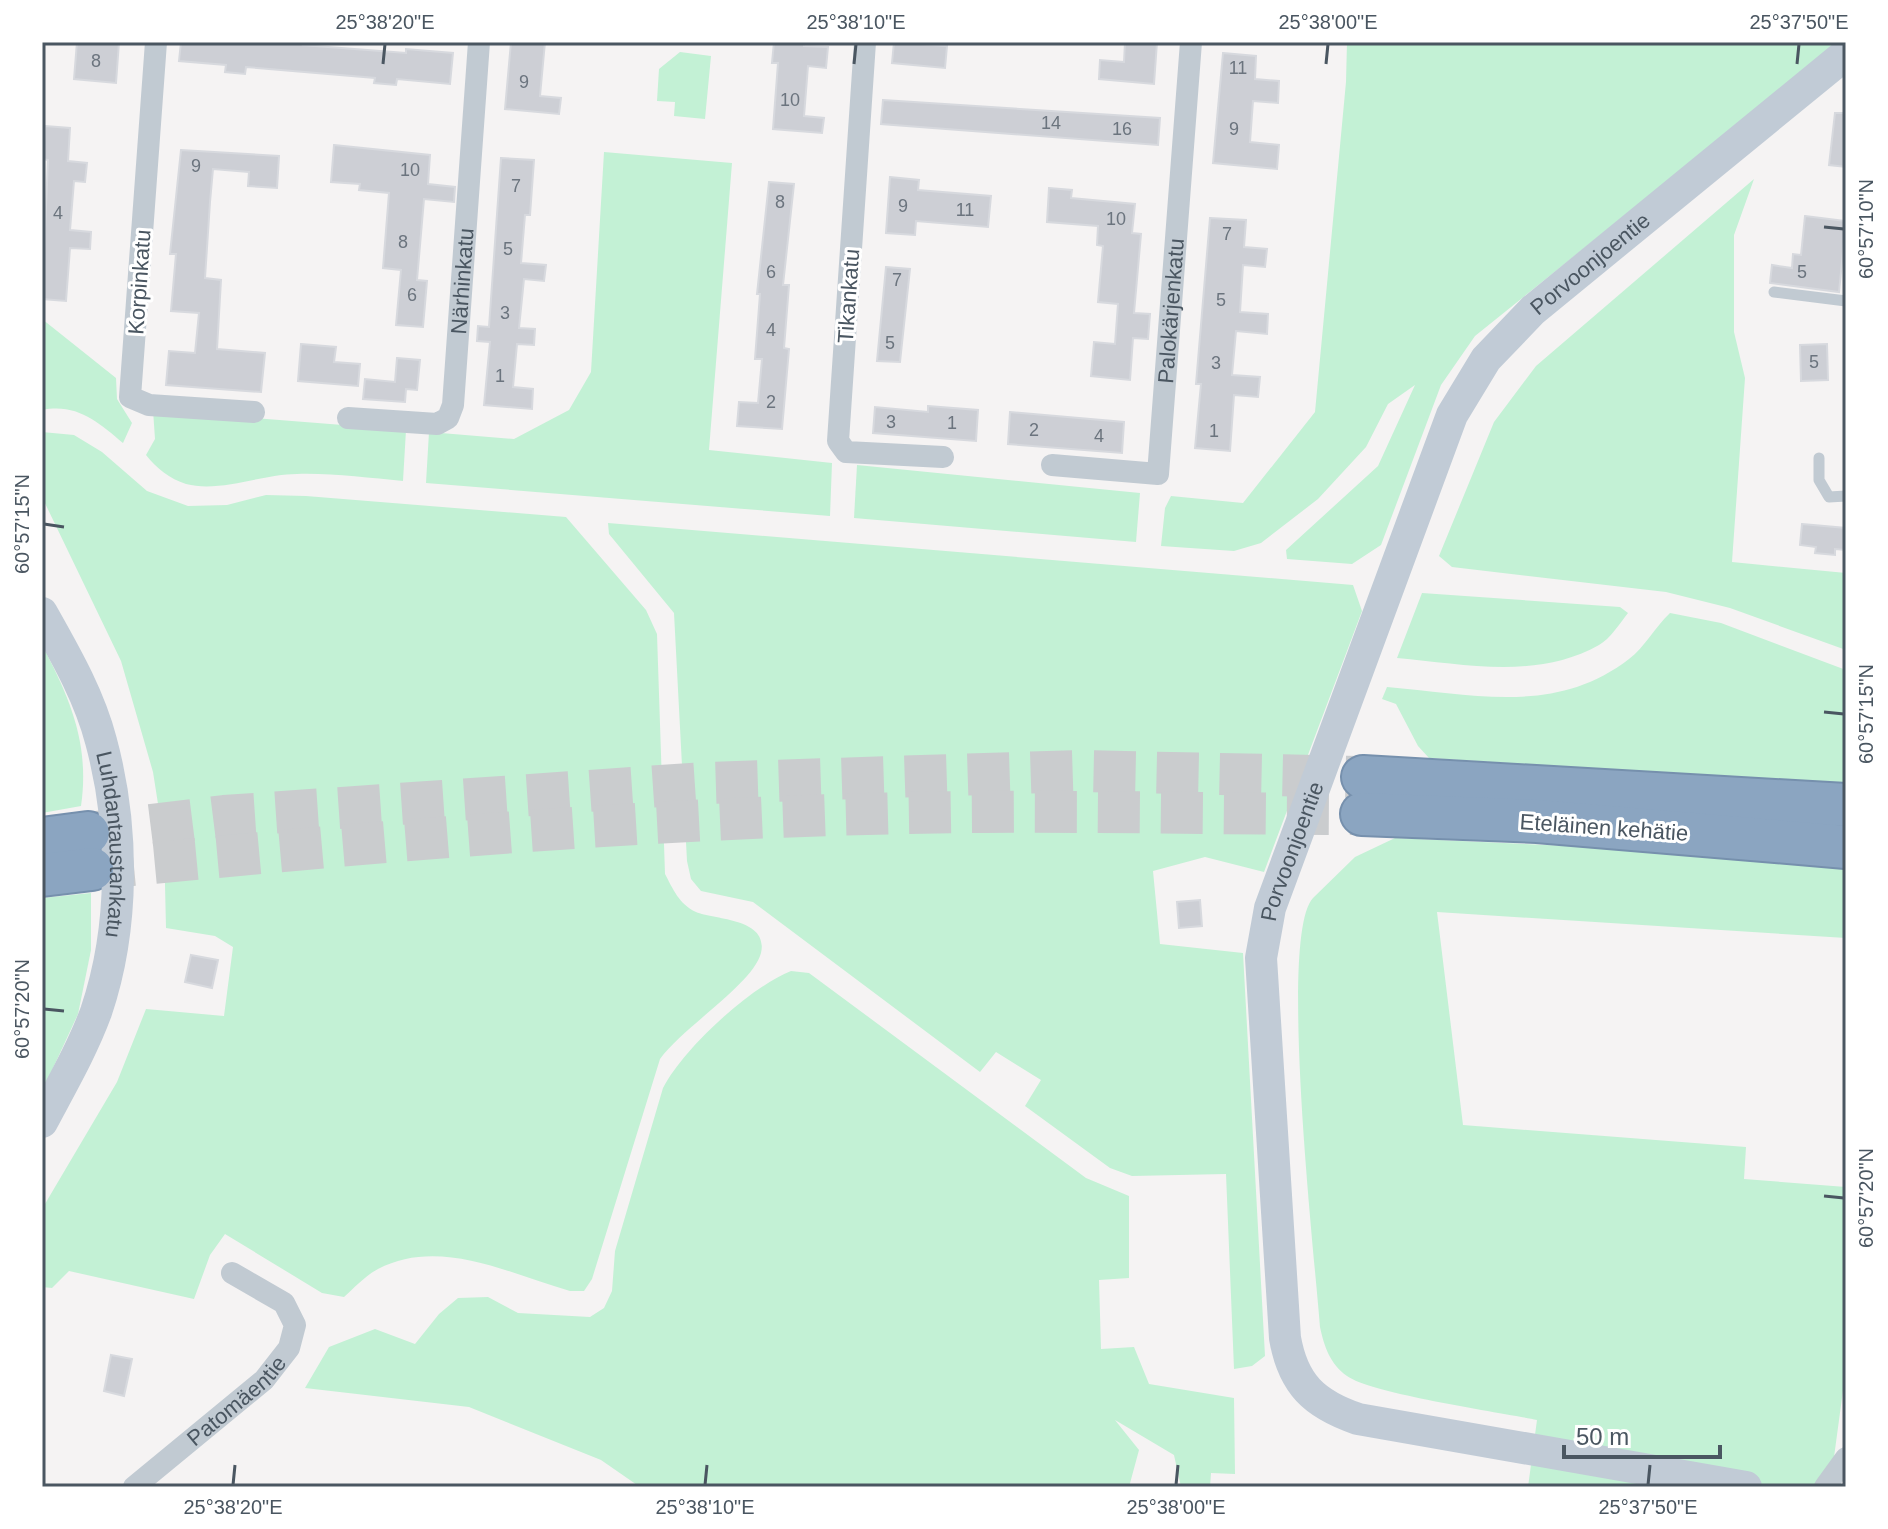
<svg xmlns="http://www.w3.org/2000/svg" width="1888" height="1529" font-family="Arial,sans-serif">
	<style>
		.green { fill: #c3f1d5 }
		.building { fill: #cdcfd5; stroke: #d7d9de; stroke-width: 2 }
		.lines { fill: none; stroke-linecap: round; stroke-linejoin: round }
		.highway-tunnel { stroke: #caccce; stroke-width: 42; stroke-dasharray: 42 21; stroke-linecap: butt }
		.highway-casing { stroke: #7690ad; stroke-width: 46 }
		.lane { stroke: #c1cad2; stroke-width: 11 }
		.street { stroke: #c1cad2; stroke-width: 22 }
		.secondary { stroke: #c1cbd6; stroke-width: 32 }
		.highway { stroke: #8ba5c1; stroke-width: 42 }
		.ticks { fill: none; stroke: #4a5661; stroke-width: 3 }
		.labels { text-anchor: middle; stroke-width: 6; stroke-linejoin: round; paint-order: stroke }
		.number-label { font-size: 18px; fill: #6b747e }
		.street-label { font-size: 22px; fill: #4a5661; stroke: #fff }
		.neatline { fill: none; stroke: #4a5661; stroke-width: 3 }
		.ticks-label { font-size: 20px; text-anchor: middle; fill: #4a5661 }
	</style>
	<rect width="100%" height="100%" fill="#f5f3f3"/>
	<g class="green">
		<polygon points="1347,42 1840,42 1475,336 1441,385 1381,545 1352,564 1287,559 1286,550 1378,466 1415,385 1388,404 1366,447 1318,499 1261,543 1234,551 1161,546 1165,508 1171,496 1243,503 1315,412 1346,82"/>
		<polygon points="680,52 711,56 705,119 674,116 675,102 657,101 659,69"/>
		<polygon points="604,152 732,163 709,450 832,463 830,516 426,483 429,432 514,439 569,410 591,372"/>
		<polygon points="1754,179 1734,235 1734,332 1745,378 1732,562 1846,573 1846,650 1730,608 1666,592 1452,567 1439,556 1494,422 1536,366"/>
		<path d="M42 319 116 378 117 399 132 423 123 443C98 422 77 403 42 410Z"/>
		<path d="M153 410 406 430 403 481C368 478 332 473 297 474 262 474 220 493 186 484 170 479 156 468 146 455L155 439Z"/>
		<path d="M42 432 74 435 102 452 147 491 188 506 227 505 266 495 306 496 566 517 646 610 657 634 665 874C673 889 679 904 696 912 715 920 769 918 761 953 753 984 683 1027 660 1059L592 1279 584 1291H570C508 1273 439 1237 378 1269 365 1276 354 1288 344 1297L322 1293 225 1234 210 1255 194 1299 69 1271 52 1288 42 1287V1209L117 1082 146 1009 224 1016 233 947 215 936 166 928 164 842 153 772 121 661 42 497Z"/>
		<polygon points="857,465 1140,493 1136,542 854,518"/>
		<polygon points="608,523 1353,585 1362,611 1264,872 1205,857 1153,871 1160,944 1243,953 1265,1356 1252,1366 1234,1369 1226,1174 1132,1176 1110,1168 1025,1106 1041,1080 996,1052 980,1072 753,902 701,891 691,879 687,861 674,613 609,534"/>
		<path d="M1422 593 1620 607 1628 613C1620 623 1610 639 1599 645 1537 680 1464 664 1397 658Z"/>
		<path d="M1670 613 1721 623 1846 670V785L1429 758 1418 746 1396 704 1382 699 1387 687C1473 694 1555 716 1629 659 1645 647 1655 627 1670 613Z"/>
		<path d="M42 645C70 698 90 745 81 806L42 813Z"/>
		<path d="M1395 838 1613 848 1846 866V938L1437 912 1463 1125 1746 1147 1744 1179 1846 1187V1368L1830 1487H1528L1537 1420C1499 1412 1372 1394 1347 1376 1330 1364 1324 1346 1320 1327 1315 1260 1278 935 1313 898L1355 857Z"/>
		<polygon points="91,893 91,950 78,1014 42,1092 42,898"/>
		<path d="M791 971 809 973 1086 1178 1129 1196V1278L1099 1280 1101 1349 1134 1347 1149 1384 1234 1398 1235 1474 1211 1473 1210 1487H1181L1174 1455 1115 1420 1139 1450 1129 1487H640L601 1460 469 1407 305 1388 329 1347 375 1329 415 1344 439 1314 458 1298 488 1297 518 1313 590 1317 604 1308 612 1291 615 1251 663 1088C684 1048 749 988 791 971Z"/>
	</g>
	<g class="building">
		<polygon points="77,42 119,42 116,83 74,79"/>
		<polygon points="181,42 304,42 303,45 406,53 406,49 453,53 450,84 397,79 396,85 374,83 375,78 246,67 245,74 225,72 226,65 179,61"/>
		<polygon points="511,42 545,42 540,96 561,98 559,114 505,109"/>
		<polygon points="774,42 804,42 804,46 828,47 826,68 808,66 804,116 824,118 822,133 773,129 778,63 772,63"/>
		<polygon points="894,42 947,46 945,68 892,63"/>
		<polygon points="1125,42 1157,42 1154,84 1099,79 1100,60 1124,62"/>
		<polygon points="1223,53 1256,56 1255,79 1279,81 1278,103 1253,101 1250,142 1279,145 1277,169 1213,163"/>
		<polygon points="883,100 1160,118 1158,145 881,124"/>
		<polygon points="1835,113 1846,113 1846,167 1829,165"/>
		<polygon points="45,126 70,128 68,161 87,163 85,182 74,181 70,230 91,232 90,249 70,248 66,301 42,299 48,160 43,159"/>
		<polygon points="334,145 430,155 428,184 455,187 454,202 424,199 417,280 427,281 423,327 396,325 401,270 383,268 389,193 359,190 360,184 331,182"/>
		<polygon points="181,150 279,156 277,188 248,186 249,172 213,169 210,202 205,278 221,280 217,349 265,353 261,392 166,385 169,351 195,353 199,313 171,311 176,254 170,254"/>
		<polygon points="501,158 534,160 530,215 525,215 521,263 546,265 544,281 524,279 519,328 535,329 534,345 517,344 513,387 533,389 532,409 484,405 490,342 477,341 478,326 489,327"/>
		<polygon points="890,177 919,180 918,190 991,196 988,227 916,221 915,235 886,233"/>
		<polygon points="769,182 794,184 783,285 789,285 784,348 789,349 782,429 737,426 739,402 758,403 762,359 755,359 760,294 757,294"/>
		<polygon points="1049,188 1072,190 1071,198 1135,204 1132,233 1141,234 1134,313 1150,314 1148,339 1133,338 1130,380 1091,376 1094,342 1115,344 1118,304 1098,302 1103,246 1097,245 1098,226 1047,222"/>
		<polygon points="1805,216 1846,221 1839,292 1770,283 1772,265 1792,268 1793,254 1801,255"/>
		<polygon points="1210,218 1246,220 1244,247 1267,249 1265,267 1243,265 1240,312 1268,314 1267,334 1236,331 1232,375 1260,377 1258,397 1234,395 1230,451 1195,448 1201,384 1196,384"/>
		<polygon points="886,267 910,269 900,362 877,361"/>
		<polygon points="301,344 336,347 334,362 360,364 358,386 298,381"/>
		<polygon points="1827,344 1828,380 1801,381 1800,345"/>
		<polygon points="397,358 420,360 417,390 406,389 405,402 363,399 365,379 395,382"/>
		<polygon points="928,406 978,410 976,441 873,433 875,407 928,412"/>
		<polygon points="1010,412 1124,422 1122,453 1008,444"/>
		<polygon points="1802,524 1846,528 1846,550 1835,549 1835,555 1815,553 1816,547 1800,545"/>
		<polygon points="1200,900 1202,926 1179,928 1177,902"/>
		<polygon points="191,955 218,960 212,988 185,982"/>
		<polygon points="111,1355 132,1359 124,1396 104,1391"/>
	</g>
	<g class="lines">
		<g class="highway-tunnel">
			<polyline points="88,833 224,816 705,783 1080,771 1363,777"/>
			<path d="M92 869C389 840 686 814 985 812 1110 811 1236 814 1362 814"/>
		</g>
		<g class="highway-casing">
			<g id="highway">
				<polyline points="1363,777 1846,805"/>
				<polyline points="1362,814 1537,821 1846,847"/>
				<polyline points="42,839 88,833"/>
				<polyline points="42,875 92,869"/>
			</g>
		</g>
		<g class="lane">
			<polyline points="1774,292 1846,301"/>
			<polyline points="1819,458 1819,480 1829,497 1846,496"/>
		</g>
		<g class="street">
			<polyline points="156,42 130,397 149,405 254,412"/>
			<polyline points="865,42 838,441 846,452 943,457"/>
			<path id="s1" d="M348 418 437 424 448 418 453 405 479 42"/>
			<path id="s2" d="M1052 465 1158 474 1191 42"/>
			<path id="s3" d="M134 1487 264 1380 289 1348 295 1325 284 1303 232 1273"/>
			<polyline points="1825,1487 1846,1458"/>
		</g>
		<g class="secondary">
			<path id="s4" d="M42 613C65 654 89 695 101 741 124 826 125 927 96 1012 82 1050 61 1086 42 1122"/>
			<path id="s5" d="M1746 1487 1358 1419C1314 1404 1293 1384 1285 1338L1261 958 1270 908 1452 415 1486 359 1533 310 1846 54"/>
		</g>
		<use href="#highway" class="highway"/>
	</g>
	<path class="ticks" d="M383 64 385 44M854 64 856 44M1326 64 1328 44M1797 64 1799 44M1824 227 1844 229M44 524 64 527M1824 712 1844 714M44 1009 64 1011M1824 1196 1844 1198M233 1485 235 1465M705 1485 707 1465M1176 1485 1178 1465M1648 1485 1650 1465"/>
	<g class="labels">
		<g class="number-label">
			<text x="96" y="67">8</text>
			<text x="1238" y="74">11</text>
			<text x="524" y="88">9</text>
			<text x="790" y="106">10</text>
			<text x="1051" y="129">14</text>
			<text x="1122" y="135">16</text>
			<text x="1234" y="135">9</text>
			<text x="196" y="172">9</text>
			<text x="410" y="176">10</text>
			<text x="516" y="192">7</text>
			<text x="780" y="208">8</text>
			<text x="903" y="212">9</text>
			<text x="965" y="216">11</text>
			<text x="58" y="219">4</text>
			<text x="1116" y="225">10</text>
			<text x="1227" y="240">7</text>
			<text x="403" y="248">8</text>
			<text x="508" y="255">5</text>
			<text x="771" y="278">6</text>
			<text x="1802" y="278">5</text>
			<text x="897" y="286">7</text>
			<text x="412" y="301">6</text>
			<text x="1221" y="306">5</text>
			<text x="505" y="319">3</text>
			<text x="771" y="336">4</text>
			<text x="890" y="349">5</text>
			<text x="1814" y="368">5</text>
			<text x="1216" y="369">3</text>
			<text x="500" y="382">1</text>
			<text x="771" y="408">2</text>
			<text x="891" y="428">3</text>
			<text x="952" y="429">1</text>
			<text x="1034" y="436">2</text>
			<text x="1214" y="437">1</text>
			<text x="1099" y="442">4</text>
		</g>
		<g class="street-label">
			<text dy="8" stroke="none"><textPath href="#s5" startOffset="1674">Porvoonjoentie</textPath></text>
			<text dy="8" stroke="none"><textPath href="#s1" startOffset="240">Närhinkatu</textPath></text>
			<text transform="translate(139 282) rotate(-86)" y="8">Korpinkatu</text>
			<text transform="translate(848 296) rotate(-86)" y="8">Tikankatu</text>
			<text dy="8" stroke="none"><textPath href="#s2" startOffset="270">Palokärjenkatu</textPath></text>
			<text transform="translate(1604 827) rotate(4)" y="8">Eteläinen kehätie</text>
			<text dy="8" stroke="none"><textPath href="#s4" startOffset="246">Luhdantaustankatu</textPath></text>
			<text dy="8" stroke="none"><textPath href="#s5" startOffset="1002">Porvoonjoentie</textPath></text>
			<text dy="8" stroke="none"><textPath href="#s3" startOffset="134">Patomäentie</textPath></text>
		</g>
	</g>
	<rect width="1888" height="1529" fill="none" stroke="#ffffff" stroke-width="88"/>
	<path d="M1564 1445v12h156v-12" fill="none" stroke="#4a5661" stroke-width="4"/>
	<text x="1576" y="1445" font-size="24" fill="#4a5661" stroke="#ffffff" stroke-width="6" paint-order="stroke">50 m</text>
	<rect x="44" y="44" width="1800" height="1441" class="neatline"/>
	<g class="ticks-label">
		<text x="385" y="29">25°38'20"E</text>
		<text x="856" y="29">25°38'10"E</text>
		<text x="1328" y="29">25°38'00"E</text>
		<text x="1799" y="29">25°37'50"E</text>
		<text transform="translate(1866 229) rotate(-90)" y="7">60°57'10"N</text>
		<text transform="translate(22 524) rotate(-90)" y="7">60°57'15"N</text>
		<text transform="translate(1866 714) rotate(-90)" y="7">60°57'15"N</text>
		<text transform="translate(22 1009) rotate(-90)" y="7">60°57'20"N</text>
		<text transform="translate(1866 1198) rotate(-90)" y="7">60°57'20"N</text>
		<text x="233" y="1514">25°38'20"E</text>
		<text x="705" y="1514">25°38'10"E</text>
		<text x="1176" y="1514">25°38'00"E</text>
		<text x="1648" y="1514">25°37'50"E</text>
	</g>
</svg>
